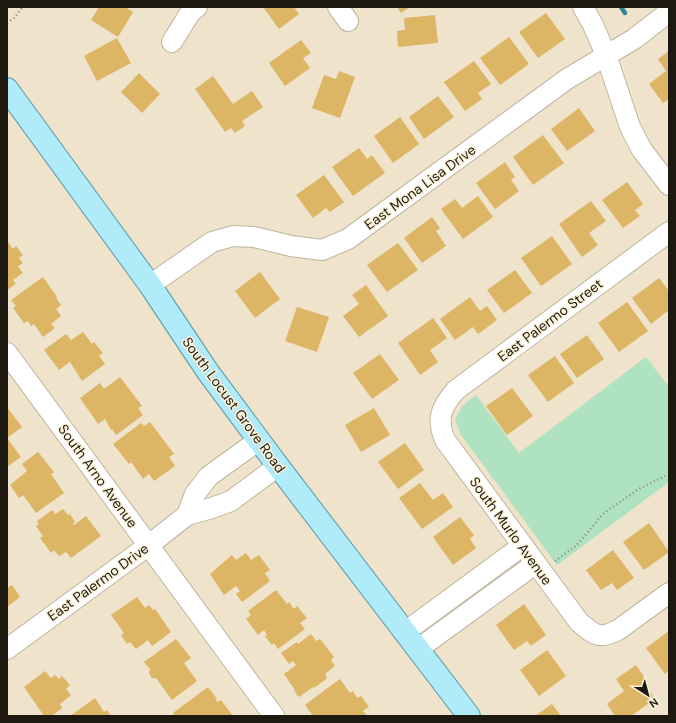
<svg xmlns="http://www.w3.org/2000/svg" width="676" height="723" font-family="'DM Sans',sans-serif">
	<style>
		.green { fill: #aee2c0 }
		.lines { fill: none; stroke-linecap: round; stroke-linejoin: round }
		.stream { stroke: #308592; stroke-width: 4.5 }
		.building { fill: #dcb565 }
		.minor-casing { stroke: #bfb49e; stroke-width: 22 }
		.major-casing { stroke: #5a99a6; stroke-width: 24 }
		.path { stroke: #928a79; stroke-width: 2.5; stroke-dasharray: 1 3; stroke-linecap: butt }
		.minor { stroke: #fff; stroke-width: 20 }
		.major { stroke: #b0ebfa; stroke-width: 22 }
		.labels { text-anchor: middle; stroke-width: 3; stroke-linejoin: round; paint-order: stroke }
		.street-label { font-size: 14px; fill: #1d1911; stroke: #fcf1d9 }
	</style>
	<rect width="100%" height="100%" fill="#efe3cc"/>
	<polygon class="green" points="646,357 669,387 669,482 557,565 461,435 455,420 462,406 476,395 519,453"/>
	<g class="lines">
		<polyline class="stream" points="621,7 625,13"/>
	</g>
	<g class="building">
		<polygon points="99,7 125,7 133,12 118,37 91,20"/>
		<polygon points="263,7 294,7 299,14 279,29"/>
		<polygon points="397,7 410,7 401,13"/>
		<polygon points="546,13 565,39 538,58 519,32"/>
		<polygon points="435,15 438,43 398,47 397,31 405,30 404,18"/>
		<polygon points="509,37 529,64 500,85 480,58"/>
		<polygon points="117,38 131,63 97,81 84,56"/>
		<polygon points="301,40 311,53 303,58 310,68 285,86 269,63"/>
		<polygon points="669,51 669,99 663,103 649,84 666,71 658,59"/>
		<polygon points="474,61 491,84 478,93 482,99 465,111 444,82"/>
		<polygon points="339,71 355,77 340,118 312,108 324,75 336,79"/>
		<polygon points="139,73 160,94 142,113 121,92"/>
		<polygon points="213,76 233,104 252,91 263,107 242,121 245,126 235,133 231,128 225,132 195,89"/>
		<polygon points="438,96 454,117 424,139 409,117"/>
		<polygon points="579,108 595,131 567,151 551,129"/>
		<polygon points="400,117 419,144 393,163 374,136"/>
		<polygon points="543,135 564,163 533,185 513,157"/>
		<polygon points="359,148 367,159 372,155 385,173 353,196 332,167"/>
		<polygon points="505,162 515,177 511,180 519,191 495,209 476,183"/>
		<polygon points="324,175 344,202 330,212 326,208 313,218 296,195"/>
		<polygon points="627,182 643,204 635,210 640,216 623,228 602,200"/>
		<polygon points="478,196 493,217 463,239 441,209 455,199 462,208"/>
		<polygon points="591,201 606,221 589,233 598,245 582,257 559,224"/>
		<polygon points="432,217 440,228 436,231 446,246 422,263 404,238"/>
		<polygon points="552,236 572,264 541,286 521,258"/>
		<polygon points="7,241 13,249 16,246 23,255 19,258 23,263 18,266 23,273 13,280 16,284 7,290"/>
		<polygon points="398,243 418,270 387,292 367,265"/>
		<polygon points="515,270 532,293 504,313 487,290"/>
		<polygon points="260,272 280,299 255,318 235,291"/>
		<polygon points="43,277 57,297 56,298 61,305 56,309 61,316 51,324 55,328 43,337 34,324 31,326 28,321 24,323 13,308 16,306 11,300"/>
		<polygon points="659,278 669,291 669,310 651,324 632,298"/>
		<polygon points="366,285 388,316 359,337 343,316 359,304 352,295"/>
		<polygon points="470,297 480,311 487,306 497,320 478,334 473,327 455,340 440,319"/>
		<polygon points="627,302 648,331 619,352 598,323"/>
		<polygon points="297,307 329,317 317,352 285,341"/>
		<polygon points="433,318 447,338 430,350 438,362 420,375 398,343"/>
		<polygon points="83,332 92,344 94,342 103,353 99,356 105,364 82,381 70,362 59,370 44,350 66,334 71,340"/>
		<polygon points="587,335 604,359 577,378 560,354"/>
		<polygon points="380,354 399,380 372,399 353,373"/>
		<polygon points="555,356 574,383 548,402 528,375"/>
		<polygon points="120,377 142,406 138,408 143,415 116,435 112,429 111,430 105,419 98,424 80,398 100,383 104,389"/>
		<polygon points="512,388 533,416 507,435 486,406"/>
		<polygon points="7,407 22,427 7,438 21,457 7,467"/>
		<polygon points="374,408 390,435 361,452 345,425"/>
		<polygon points="150,422 174,454 169,457 175,466 154,481 149,474 143,479 131,462 129,464 113,444 141,423 144,426"/>
		<polygon points="405,443 424,470 398,489 378,462"/>
		<polygon points="38,452 54,472 51,474 64,493 36,513 23,495 19,498 10,485 27,471 22,464"/>
		<polygon points="420,483 433,500 443,493 453,507 422,529 399,498"/>
		<polygon points="63,509 68,515 70,514 75,522 73,523 74,525 86,516 101,536 71,558 66,552 59,556 54,550 51,553 40,538 43,536 36,526 39,524 37,521 52,510 55,514"/>
		<polygon points="460,517 474,535 470,539 476,548 453,565 433,537"/>
		<polygon points="649,523 669,552 644,570 623,542"/>
		<polygon points="613,550 634,578 617,590 612,583 601,590 586,570"/>
		<polygon points="246,553 251,560 259,555 270,570 265,573 270,581 242,602 236,594 240,591 236,586 224,595 210,574 232,555 236,560"/>
		<polygon points="12,585 20,597 7,607 7,588"/>
		<polygon points="276,590 287,604 289,602 294,609 297,606 307,618 300,623 305,629 278,649 274,643 272,645 265,636 267,635 264,630 258,635 246,619 251,615 248,611"/>
		<polygon points="137,597 145,608 149,605 153,610 155,609 171,632 152,646 148,640 136,649 130,642 127,644 121,635 124,633 111,615"/>
		<polygon points="524,604 546,635 531,646 527,641 514,650 496,625"/>
		<polygon points="669,631 669,671 665,674 646,648"/>
		<polygon points="311,634 316,641 320,639 334,657 331,660 335,666 325,674 327,677 325,680 314,688 313,687 299,697 294,691 295,690 284,674 296,665 293,661 289,664 281,653 297,642 298,644"/>
		<polygon points="176,639 191,658 184,663 197,681 172,700 156,678 152,678 149,674 150,669 144,662"/>
		<polygon points="547,650 566,676 539,696 520,670"/>
		<polygon points="636,665 645,678 642,681 655,699 631,716 615,716 607,704 624,691 616,679"/>
		<polygon points="45,671 51,678 55,675 59,679 62,676 70,685 66,689 71,695 60,704 62,708 52,716 44,716 24,687"/>
		<polygon points="340,679 350,693 353,691 357,698 361,696 369,707 363,711 367,716 313,716 305,705"/>
		<polygon points="208,687 217,699 216,700 217,702 221,700 233,716 175,716 173,713"/>
		<polygon points="95,698 104,712 107,710 111,716 70,716"/>
		<polygon points="552,704 561,716 535,716"/>
	</g>
	<g class="lines">
		<g class="minor-casing">
			<g id="minor">
				<polyline points="338,7 348,21"/>
				<polyline points="583,7 593,25 606,55 630,127 642,150 669,185"/>
				<polyline points="172,42 190,13 197,7"/>
				<path d="M669 232 456 390C441 407 436 419 445 440L579 622C595 635 598 640 618 630L669 593"/>
				<polyline points="150,285 212,242 233,236 254,237 291,246 322,250 348,239 567,79 634,39 669,12"/>
				<polyline points="7,353 274,716"/>
				<polyline points="187,515 195,494 209,476 259,440"/>
				<polyline points="405,632 522,546"/>
				<polyline points="7,649 149,545 187,515 212,508 231,501 278,466"/>
				<polyline points="418,649 535,564"/>
			</g>
		</g>
		<g class="major-casing">
			<polyline id="major" points="7,89 150,285 208,372 278,466 469,716"/>
		</g>
		<g class="path">
			<polyline points="7,23 14,18 23,7"/>
			<polyline points="555,561 577,545 603,514 611,508 639,489 669,474"/>
		</g>
		<use href="#minor" class="minor"/>
		<use href="#major" class="major"/>
	</g>
	<g class="labels">
		<g class="street-label">
			<text transform="translate(420 187) rotate(-36)" y="5">East Mona Lisa Drive</text>
			<text transform="translate(550 320) rotate(-37)" y="5">East Palermo Street</text>
			<text transform="translate(234 405) rotate(54)" y="5">South Locust Grove Road</text>
			<text transform="translate(98 476) rotate(54)" y="5">South Arno Avenue</text>
			<text transform="translate(511 531) rotate(54)" y="5">South Murlo Avenue</text>
			<text transform="translate(98 582) rotate(-36)" y="5">East Palermo Drive</text>
		</g>
	</g>
	<rect width="676" height="723" fill="none" stroke="#1d1911" stroke-width="16"/>
	<g transform="translate(648 695) rotate(144)" stroke="#fcf1d9" stroke-width="3" paint-order="stroke">
	<path d="M0-3L7 15L0 10L-7 15Z" fill="#1d1911"/>
	<text y="-6" font-size="11" font-weight="bold" text-anchor="middle" fill="#1d1911">N</text>
	</g>
</svg>
